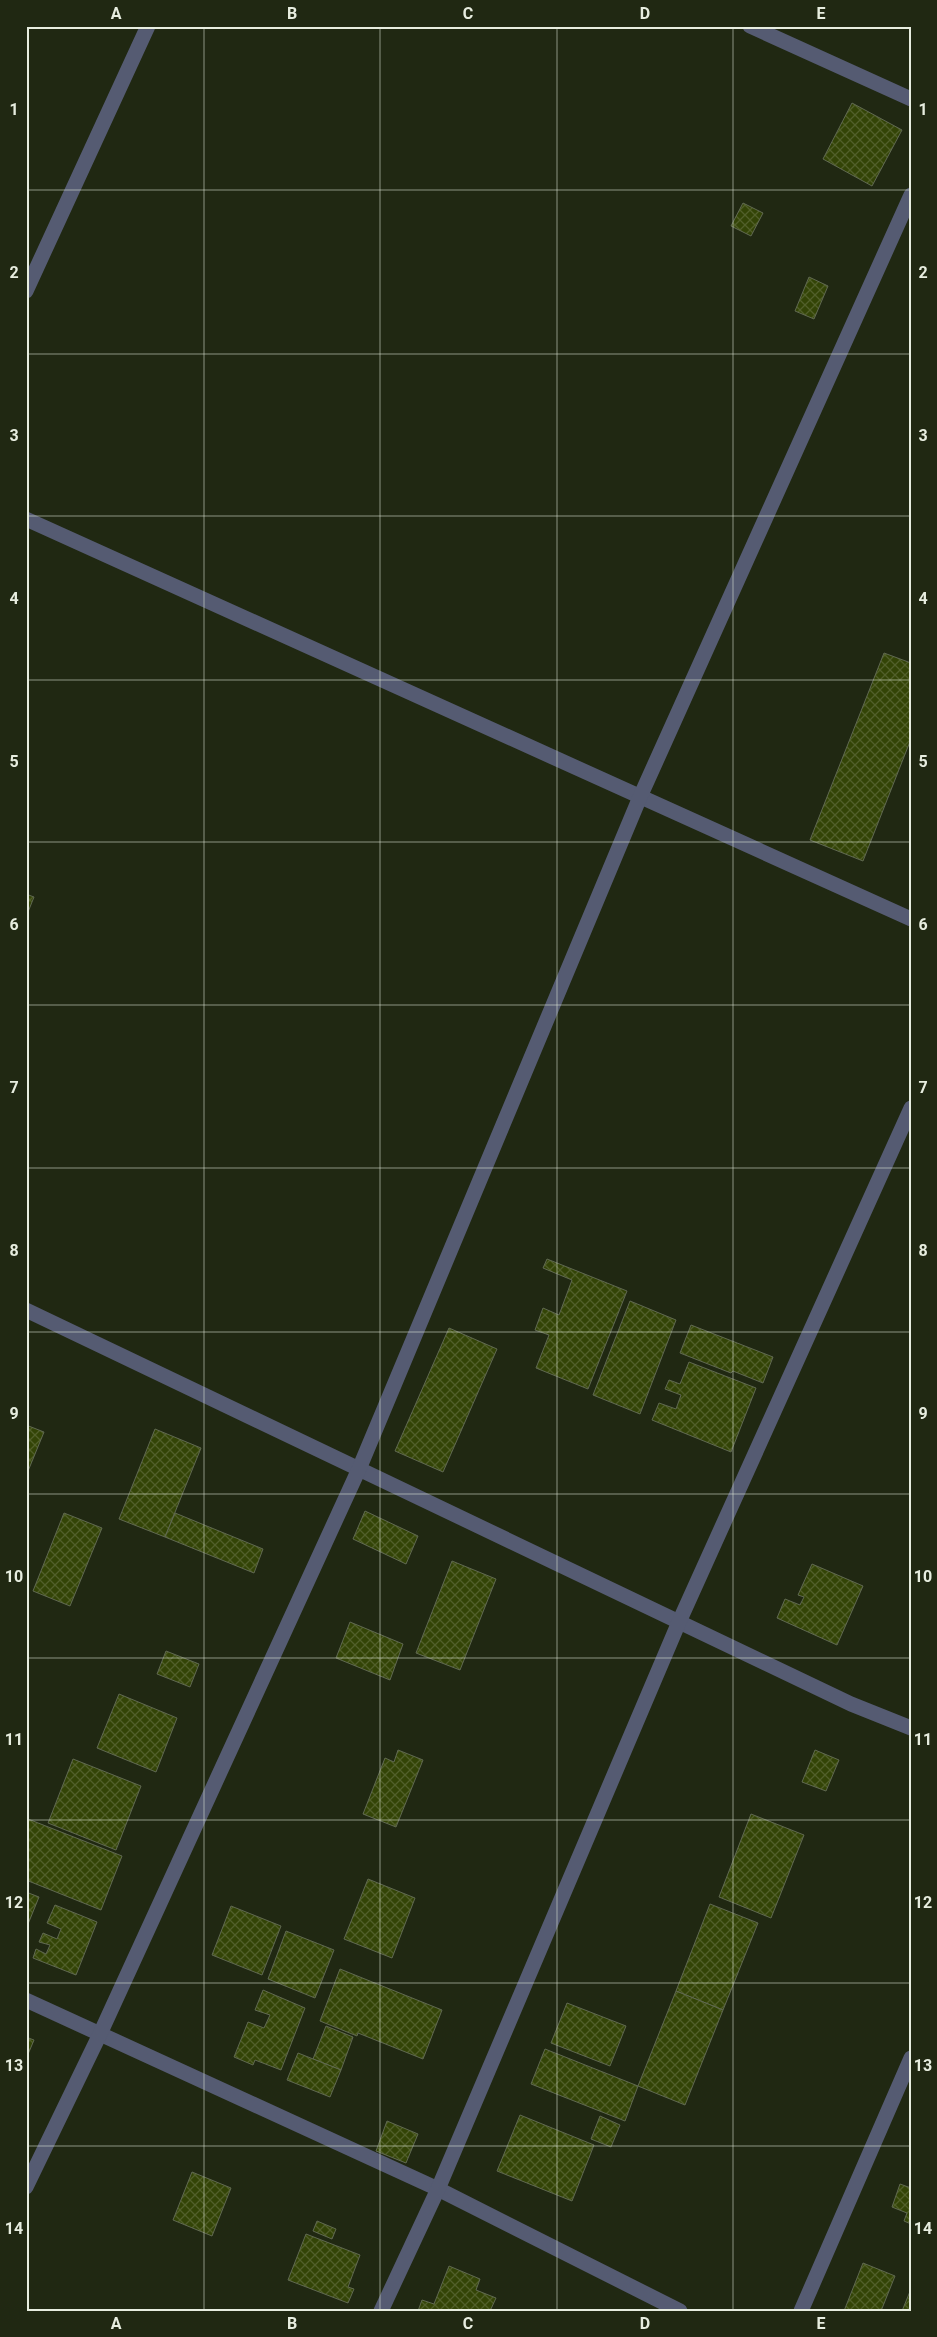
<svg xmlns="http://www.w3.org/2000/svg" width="937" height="2337" font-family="Roboto,sans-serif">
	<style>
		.building { fill: url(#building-cross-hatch); stroke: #606951 }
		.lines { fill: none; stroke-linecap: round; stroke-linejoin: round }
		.street { stroke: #555b72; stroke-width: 15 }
		.grid { fill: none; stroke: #e7eddf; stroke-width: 1; stroke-opacity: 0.55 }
		.neatline { fill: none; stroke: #e7eddf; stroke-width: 2 }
		.grid-label { font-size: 16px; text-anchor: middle; font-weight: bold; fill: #e7eddf }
	</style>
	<defs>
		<pattern id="building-cross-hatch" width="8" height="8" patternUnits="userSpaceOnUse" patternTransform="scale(1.25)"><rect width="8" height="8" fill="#334406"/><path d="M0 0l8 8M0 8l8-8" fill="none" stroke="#515f2a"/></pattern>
	</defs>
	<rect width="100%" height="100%" fill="#202812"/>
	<g class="building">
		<polygon points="852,103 902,130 872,186 823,159"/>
		<polygon points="743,203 763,213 751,236 731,226"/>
		<polygon points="809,277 828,286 814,319 795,311"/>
		<polygon points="884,653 911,663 911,739 863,861 810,840"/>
		<polygon points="26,894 34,897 26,917"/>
		<polygon points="547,1259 627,1291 588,1389 536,1368 549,1335 535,1330 543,1308 559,1315 572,1280 543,1268"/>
		<polygon points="630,1301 676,1320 640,1414 593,1395"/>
		<polygon points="691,1325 773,1357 763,1383 733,1371 731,1373 680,1353"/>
		<polygon points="449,1328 497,1349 443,1472 395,1451"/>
		<polygon points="689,1362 756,1388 731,1452 652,1420 659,1403 676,1409 681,1395 665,1389 669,1380 680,1384"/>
		<polygon points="26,1425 44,1432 26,1476"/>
		<polygon points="155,1429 201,1448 165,1537 119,1519"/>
		<polygon points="365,1511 418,1536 406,1564 353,1539"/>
		<polygon points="64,1513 102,1528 70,1606 33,1591"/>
		<polygon points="175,1513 263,1549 254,1573 165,1537"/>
		<polygon points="452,1561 496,1579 460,1670 416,1653"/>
		<polygon points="812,1564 863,1586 837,1645 777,1618 785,1599 800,1605 804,1597 798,1595"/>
		<polygon points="350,1622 403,1644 390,1680 336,1658"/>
		<polygon points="166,1651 199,1664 190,1687 157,1674"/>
		<polygon points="119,1694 177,1718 156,1772 97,1748"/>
		<polygon points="398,1750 423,1760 396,1827 363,1814 385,1758 394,1762"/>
		<polygon points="815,1750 839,1760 826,1791 802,1782"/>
		<polygon points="73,1759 141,1786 116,1850 48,1823"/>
		<polygon points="751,1814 804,1835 771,1918 719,1897"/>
		<polygon points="28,1819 122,1856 101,1910 26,1880"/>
		<polygon points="368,1879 415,1898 392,1958 344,1939"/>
		<polygon points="26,1892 39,1897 26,1929"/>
		<polygon points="710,1904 758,1923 723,2010 676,1991"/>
		<polygon points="55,1905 97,1922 76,1975 33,1958 36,1949 46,1954 50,1945 39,1942 43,1933 57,1939 61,1929 47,1923"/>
		<polygon points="231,1906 281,1926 262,1975 212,1955"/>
		<polygon points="286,1931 334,1950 315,1998 268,1979"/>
		<polygon points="340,1969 442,2010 423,2059 358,2033 357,2036 320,2021"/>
		<polygon points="263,1990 305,2008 281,2070 255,2060 253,2065 234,2057 248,2022 264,2028 270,2015 255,2010"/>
		<polygon points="676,1991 723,2010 685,2105 638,2086"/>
		<polygon points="567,2003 626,2026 610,2066 551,2043"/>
		<polygon points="326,2026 353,2037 341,2070 313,2059"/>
		<polygon points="26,2037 34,2040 26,2059"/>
		<polygon points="545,2049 638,2086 625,2121 531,2084"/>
		<polygon points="298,2053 341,2070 330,2097 287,2080"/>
		<polygon points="520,2115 594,2145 572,2201 497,2171"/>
		<polygon points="600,2116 620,2125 611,2147 591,2139"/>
		<polygon points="387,2121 418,2134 406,2163 376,2151"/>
		<polygon points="192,2172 231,2188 212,2236 173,2220"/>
		<polygon points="900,2184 911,2188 911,2224 904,2221 907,2213 892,2207"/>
		<polygon points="317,2221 336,2229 332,2239 313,2231"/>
		<polygon points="306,2234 360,2255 348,2287 354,2289 348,2303 288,2280"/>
		<polygon points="863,2263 895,2276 881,2311 844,2311"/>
		<polygon points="449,2266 480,2279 476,2290 496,2298 490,2311 418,2311 422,2300 434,2304"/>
		<polygon points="911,2289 911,2311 902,2311"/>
	</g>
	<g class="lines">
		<g class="street">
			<polyline points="750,26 911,99"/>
			<polyline points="26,291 148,26"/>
			<polyline points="26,519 911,919"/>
			<polyline points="26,1310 851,1704 911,1728"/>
			<polyline points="26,2000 438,2189 680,2311"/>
			<polyline points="26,2187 100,2034 359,1469 640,797 911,195"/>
			<polyline points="381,2311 438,2189 679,1622 911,1108"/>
			<polyline points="801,2311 911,2058"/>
		</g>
	</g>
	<path class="grid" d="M204 26V2311M380 26V2311M557 26V2311M733 26V2311M26 190H911M26 354H911M26 516H911M26 680H911M26 842H911M26 1005H911M26 1168H911M26 1332H911M26 1494H911M26 1658H911M26 1820H911M26 1983H911M26 2146H911"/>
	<rect width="937" height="2337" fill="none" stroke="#202812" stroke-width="55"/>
	<rect x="28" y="28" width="882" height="2282" class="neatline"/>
	<g class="grid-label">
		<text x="116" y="19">A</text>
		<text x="292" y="19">B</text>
		<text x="468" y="19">C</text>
		<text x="645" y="19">D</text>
		<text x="821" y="19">E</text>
		<text x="14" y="115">1</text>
		<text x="923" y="115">1</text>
		<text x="14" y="278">2</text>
		<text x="923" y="278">2</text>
		<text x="14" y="441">3</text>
		<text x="923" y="441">3</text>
		<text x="14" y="604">4</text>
		<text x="923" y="604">4</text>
		<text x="14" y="767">5</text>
		<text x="923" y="767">5</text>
		<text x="14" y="930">6</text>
		<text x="923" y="930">6</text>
		<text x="14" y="1093">7</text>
		<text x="923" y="1093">7</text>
		<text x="14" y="1256">8</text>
		<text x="923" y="1256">8</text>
		<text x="14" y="1419">9</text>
		<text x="923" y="1419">9</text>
		<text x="14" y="1582">10</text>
		<text x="923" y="1582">10</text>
		<text x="14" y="1745">11</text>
		<text x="923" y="1745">11</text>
		<text x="14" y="1908">12</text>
		<text x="923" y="1908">12</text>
		<text x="14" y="2071">13</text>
		<text x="923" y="2071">13</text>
		<text x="14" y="2234">14</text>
		<text x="923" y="2234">14</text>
		<text x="116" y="2329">A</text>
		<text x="292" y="2329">B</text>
		<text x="468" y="2329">C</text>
		<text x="645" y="2329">D</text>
		<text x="821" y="2329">E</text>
	</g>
</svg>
